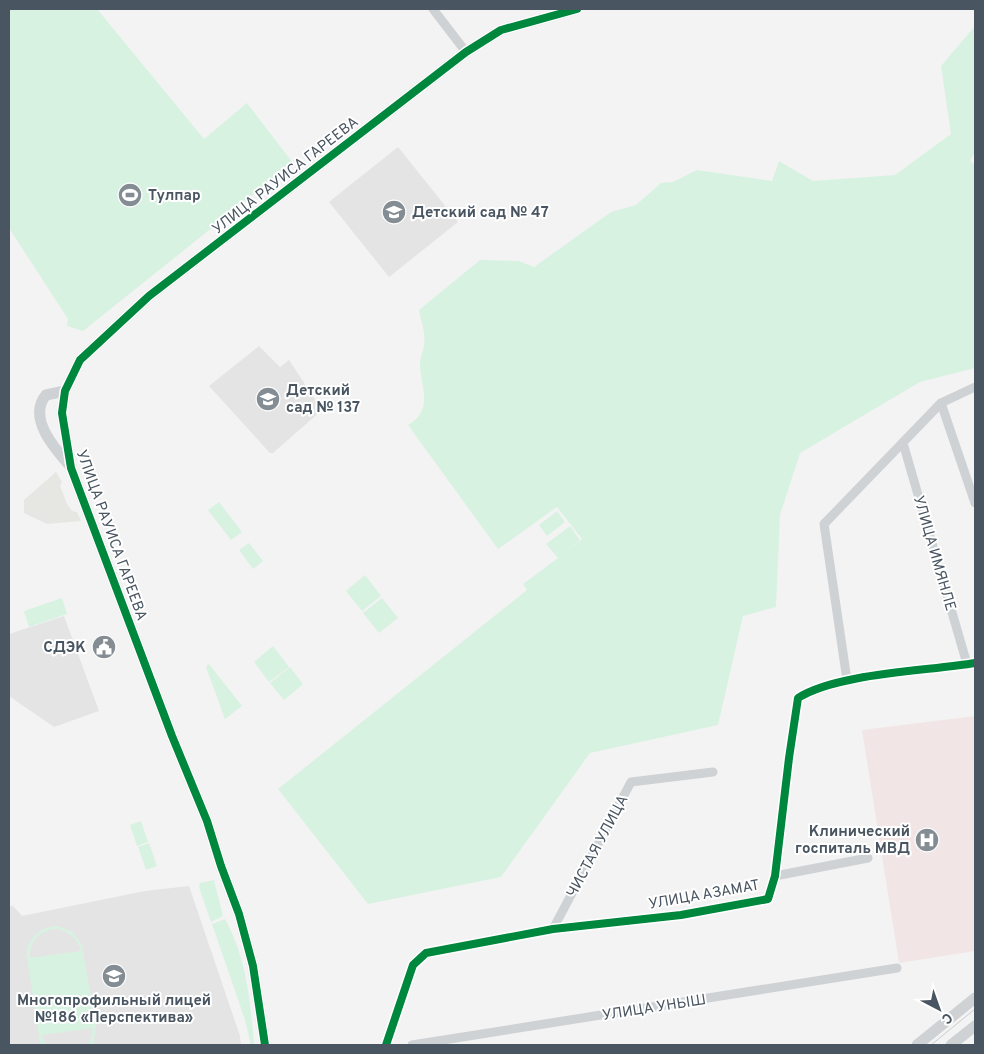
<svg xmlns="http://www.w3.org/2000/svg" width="984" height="1054" font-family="Overpass,sans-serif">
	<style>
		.commercial { fill: #e6e6e2 }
		.education { fill: #e5e4e5 }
		.medical { fill: #f1e6e5 }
		.green { fill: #d8f2e2; fill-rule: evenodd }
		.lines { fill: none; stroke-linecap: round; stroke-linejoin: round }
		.street { stroke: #cfd2d4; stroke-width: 9 }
		.secondary { stroke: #cfd2d5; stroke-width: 11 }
		.tram { stroke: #c9cbcd; stroke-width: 1 }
		.cycleway-casing { stroke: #fff; stroke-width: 11 }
		.cycleway { stroke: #00873e; stroke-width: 8 }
		.labels { text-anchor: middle; stroke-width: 4; stroke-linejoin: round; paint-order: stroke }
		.street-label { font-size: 15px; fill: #495561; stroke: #fff }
		.poi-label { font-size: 15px; font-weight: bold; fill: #495561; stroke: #fff; text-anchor: start }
	</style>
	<rect width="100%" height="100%" fill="#f3f3f3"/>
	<polygon class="commercial" points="56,472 62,482 60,486 67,504 72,511 77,512 81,521 47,524 24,513 24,500"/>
	<g class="education">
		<polygon points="398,147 458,222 389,277 329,202"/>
		<polygon points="259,346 280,367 289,360 322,410 273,453 270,453 209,386"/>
		<polygon points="64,616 99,711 54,727 9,696 9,634"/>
		<polygon points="189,886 240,1036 241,1045 9,1045 9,906 13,906 22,916 145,891"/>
	</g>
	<polygon class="medical" points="975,716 975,951 899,963 862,730"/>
	<g class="green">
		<polygon points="9,9 97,9 204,139 247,103 293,163 83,331 67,326 68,319 9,228"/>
		<path d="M975 26V152L970 161 975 165V368L920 382 800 453 780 515 776 607 743 616 718 725 590 753 501 877 368 904 278 789 527 590 523 584 558 558 546 544 570 526 580 540 558 557 582 539 557 507 498 549 408 425C434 410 421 388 420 365 420 358 423 352 424 345 426 334 421 321 419 310L480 260 519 261 534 267 611 212 636 205 661 183 673 182 697 170 772 181 779 161 813 181 895 175 951 134 941 66Z"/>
		<polygon points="219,502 242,532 231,540 208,510"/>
		<polygon points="557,511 565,522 547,536 539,525"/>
		<polygon points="249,543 263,561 253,569 239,550"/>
		<polygon points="365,575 381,596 362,611 346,591"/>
		<polygon points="62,598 67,614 29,627 24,611"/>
		<polygon points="382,598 398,618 379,633 363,613"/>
		<polygon points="273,646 289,667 269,682 254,662"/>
		<polygon points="209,664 242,706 225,719 206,667"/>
		<polygon points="290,667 303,684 284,700 270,683"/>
		<polygon points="141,821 148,842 137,846 130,825"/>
		<polygon points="149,843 157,866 146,870 138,847"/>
		<polygon points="214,880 223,916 211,922 199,887 200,883"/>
		<path d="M225 919C246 956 251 1004 254 1045H251L245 1020 212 924Z"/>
		<path d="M57 926 73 932 82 945 96 1027 93 1045H89L93 1028 42 1035 46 1045H42L40 1041 27 959C26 940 38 927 57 926ZM52 929C66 929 78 937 81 951L30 958C29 943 37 933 52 929Z"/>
	</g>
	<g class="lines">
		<g class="street">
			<polyline points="433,9 466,52"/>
			<polyline points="941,403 975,503"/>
			<polyline points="903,443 967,664"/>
			<polyline points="847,680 824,524 941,403 975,387"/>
			<polyline points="775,876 868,858"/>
			<polyline points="553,929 631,782 713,772"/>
			<path d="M386 1045 413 965 426 953 553 929 681 915 768 899 775 876 789 758 798 698C837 673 928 671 975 663"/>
			<polyline points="412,1045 897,968"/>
		</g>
		<g class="secondary">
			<path d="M65 391 46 395C27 418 55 449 70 466"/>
			<polyline points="265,1045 253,966 239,914 221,866 207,821 172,736 71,468 62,413 65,391 80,360 149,296 466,52 501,30 577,9"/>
			<polyline points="917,1045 975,998"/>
			<polyline points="951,1045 975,1026"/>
		</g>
		<polyline class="tram" points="931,1045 975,1009"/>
		<g class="cycleway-casing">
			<g id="cycleway">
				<polyline points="265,1045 253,966 239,914 221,866 207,821 172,736 71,468 62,413 65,391 80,360 149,296 466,52 501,30 577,9"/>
				<path d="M386 1045 413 965 426 953 553 929 681 915 768 899 775 876 789 758 798 698C837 673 928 671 975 663"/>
			</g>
		</g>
		<use href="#cycleway" class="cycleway"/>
	</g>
	<defs>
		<g id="stadium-disc" transform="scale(1.25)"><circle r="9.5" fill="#848c94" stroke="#fff"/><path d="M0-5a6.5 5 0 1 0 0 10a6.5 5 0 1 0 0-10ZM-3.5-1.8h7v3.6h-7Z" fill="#fff"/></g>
		<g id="school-disc" transform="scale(1.25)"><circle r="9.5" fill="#848c94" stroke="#fff"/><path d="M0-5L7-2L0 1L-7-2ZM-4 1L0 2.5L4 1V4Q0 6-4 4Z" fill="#fff"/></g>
		<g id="civic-disc" transform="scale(1.25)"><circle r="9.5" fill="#848c94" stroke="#fff"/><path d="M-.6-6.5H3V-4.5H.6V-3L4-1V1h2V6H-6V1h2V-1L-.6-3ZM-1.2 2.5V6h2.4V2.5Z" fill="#fff"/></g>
		<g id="hospital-disc" transform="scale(1.25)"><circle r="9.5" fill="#848c94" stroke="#fff"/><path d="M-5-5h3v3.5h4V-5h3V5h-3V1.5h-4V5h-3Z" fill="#fff"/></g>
	</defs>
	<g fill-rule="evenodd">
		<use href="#stadium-disc" x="130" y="195"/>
		<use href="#school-disc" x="394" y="212"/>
		<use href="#school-disc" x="268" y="399"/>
		<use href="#civic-disc" x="104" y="647"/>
		<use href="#hospital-disc" x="927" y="840"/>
		<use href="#school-disc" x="114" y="976"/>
	</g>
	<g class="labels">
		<g class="street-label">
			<text transform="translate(285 175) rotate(-38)" y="5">УЛИЦА РАУИСА ГАРЕЕВА</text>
			<text transform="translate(112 535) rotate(70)" y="5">УЛИЦА РАУИСА ГАРЕЕВА</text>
			<text transform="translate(935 553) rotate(74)" y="5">УЛИЦА ИМЯНЛЕ</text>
			<text transform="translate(597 846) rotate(-62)" y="5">ЧИСТАЯ УЛИЦА</text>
			<text transform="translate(704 894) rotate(-10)" y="5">УЛИЦА АЗАМАТ</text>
			<text transform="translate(654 1007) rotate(-9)" y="5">УЛИЦА УНЫШ</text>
		</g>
		<g class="poi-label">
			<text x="148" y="200">Тулпар</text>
			<text x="412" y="217">Детский сад № 47</text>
			<text x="286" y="395">Детский<tspan x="286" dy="17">сад № 137</tspan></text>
			<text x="86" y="652" text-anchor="end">СДЭК</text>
			<text x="910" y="836" text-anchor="end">Клинический<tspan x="910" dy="17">госпиталь МВД</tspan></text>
			<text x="114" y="1005" text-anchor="middle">Многопрофильный лицей<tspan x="114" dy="17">№186 «Перспектива»</tspan></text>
		</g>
	</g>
	<rect width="984" height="1054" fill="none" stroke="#495561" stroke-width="20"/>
	<g transform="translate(939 1009) rotate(139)" stroke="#ffffff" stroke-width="4" paint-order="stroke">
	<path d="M0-4L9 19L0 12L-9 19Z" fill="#495561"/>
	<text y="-8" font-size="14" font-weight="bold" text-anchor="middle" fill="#495561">С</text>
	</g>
</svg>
